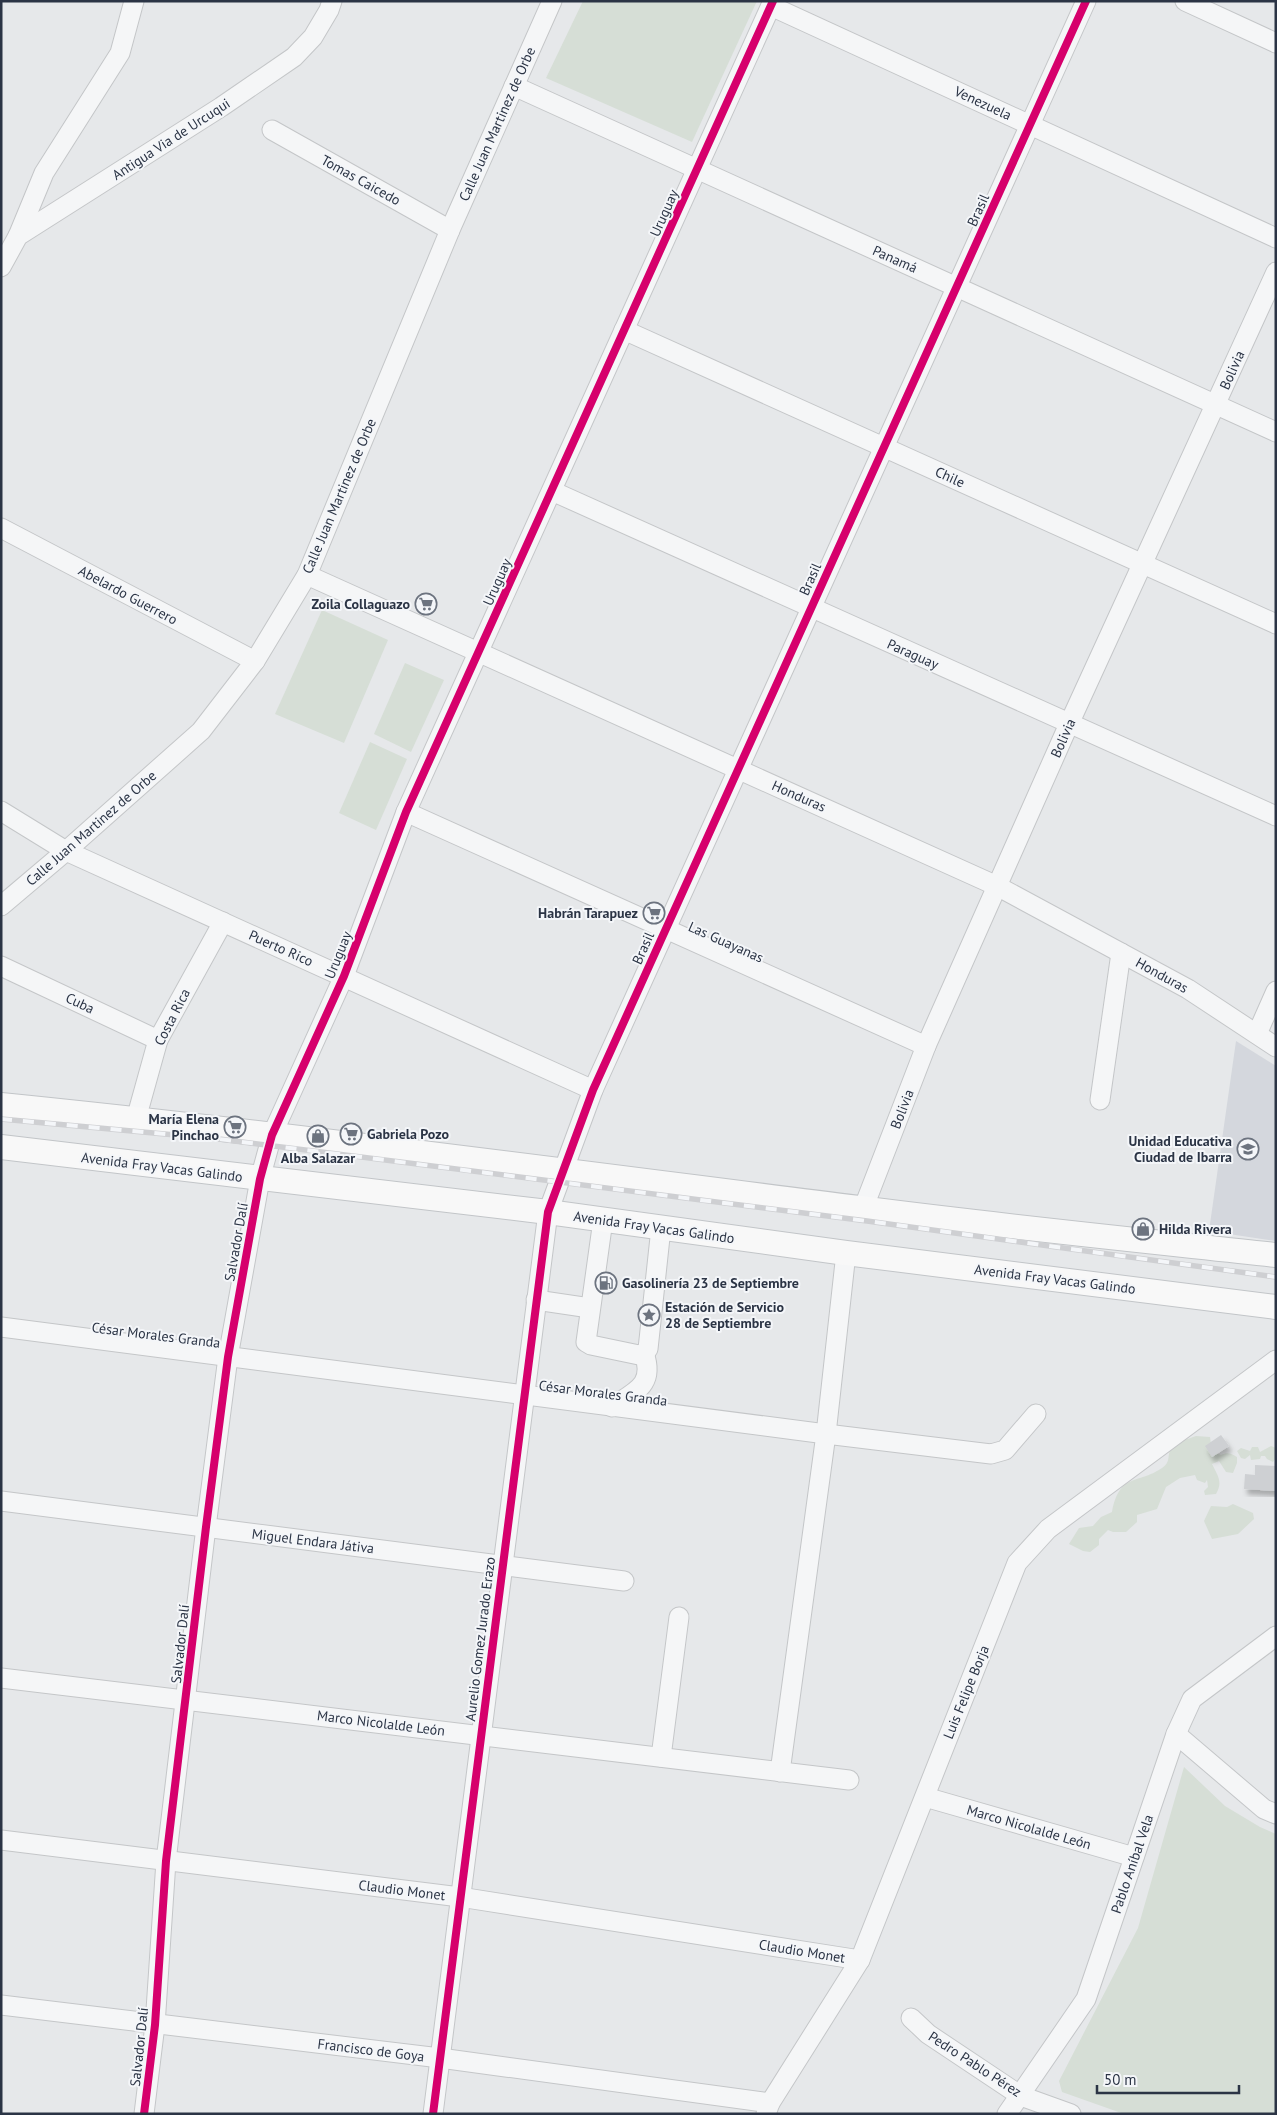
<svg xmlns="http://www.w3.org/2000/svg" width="1277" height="2115" font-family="'PT Sans',sans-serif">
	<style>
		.built { fill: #d4d7dd }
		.green { fill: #d6ded6 }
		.building { fill: #ced0d3; filter: url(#shadow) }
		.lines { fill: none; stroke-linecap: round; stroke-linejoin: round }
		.minor-casing { stroke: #c4c6c8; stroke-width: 21 }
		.major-casing { stroke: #c2c5c8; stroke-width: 26 }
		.minor { stroke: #f5f6f7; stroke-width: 19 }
		.major { stroke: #f8f8f8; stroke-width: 24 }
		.rail-casing { stroke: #cecfd2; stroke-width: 5.5 }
		.rail { stroke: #f4f6f9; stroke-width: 4; stroke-dasharray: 11; stroke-linecap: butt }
		.cycleway-casing { stroke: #f4f6f9; stroke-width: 11 }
		.cycleway { stroke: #d6006c; stroke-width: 8 }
		.labels { text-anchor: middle; stroke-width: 4; stroke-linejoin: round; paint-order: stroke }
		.street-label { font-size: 14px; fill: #2b3445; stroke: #f4f6f9 }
		.poi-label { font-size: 14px; font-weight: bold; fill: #2b3445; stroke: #f4f6f9; text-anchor: end }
	</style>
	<defs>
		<filter id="shadow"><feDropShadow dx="3" dy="5.5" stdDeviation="2.5" flood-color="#0004"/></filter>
	</defs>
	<rect width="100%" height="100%" fill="#e6e8ea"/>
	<polygon class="built" points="1236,1041 1276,1066 1276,1241 1209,1231"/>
	<g class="green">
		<polygon points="583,1 757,1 692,142 546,78"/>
		<polygon points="322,610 388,640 344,743 275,714"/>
		<polygon points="405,663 444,680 411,752 374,734"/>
		<polygon points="370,742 407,759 376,830 339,813"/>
		<path d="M1196 1436 1210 1437 1212 1451 1221 1455C1227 1452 1231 1453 1237 1457V1463L1233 1473 1226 1472 1219 1461 1212 1464C1218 1476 1223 1482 1216 1494L1205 1495 1204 1491 1208 1487 1207 1480 1205 1483 1197 1480 1195 1475 1180 1478 1166 1487 1157 1509 1137 1515V1522L1126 1532H1113L1108 1530 1099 1539V1545L1090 1552 1083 1551 1069 1544 1079 1528 1093 1526 1101 1517 1112 1512C1120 1472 1137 1485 1162 1468 1172 1461 1166 1455 1172 1447 1176 1441 1189 1439 1196 1436Z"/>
		<polygon points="1271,1446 1276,1448 1276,1458 1273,1462 1267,1459 1265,1456 1261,1456 1260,1459 1251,1460 1250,1455 1245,1459 1241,1458 1237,1451 1241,1448 1250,1451 1252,1447 1258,1447 1260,1452"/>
		<polygon points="1233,1504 1253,1513 1254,1519 1238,1534 1212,1539 1204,1521 1211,1506 1227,1507"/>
		<polygon points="1184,1767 1225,1806 1260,1827 1276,1834 1276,2114 1124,2114 1062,2092 1059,2081 1138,1928"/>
	</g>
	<g class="building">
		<polygon points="1221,1435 1229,1446 1212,1457 1205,1446"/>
		<polygon points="1255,1465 1276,1466 1276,1491 1244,1489 1245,1474 1255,1475"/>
	</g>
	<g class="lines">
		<g class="minor-casing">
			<g id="minor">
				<polyline points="1185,1 1276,43"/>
				<polyline points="771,6 1276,238"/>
				<polyline points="514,86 1276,432"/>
				<polyline points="272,130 450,230"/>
				<polyline points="18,236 44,173 120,53 134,1"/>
				<polyline points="1,267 18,236 221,107 294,57 313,37 329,10 332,1"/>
				<polyline points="624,330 1276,624"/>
				<polyline points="552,491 1276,816"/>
				<polyline points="1,528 255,661"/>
				<polyline points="307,575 997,886 1188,989 1276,1047"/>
				<polyline points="1,811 66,851 593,1090"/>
				<polyline points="406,812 926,1046"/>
				<polyline points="1,906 66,851 201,731 255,661 307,575 450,230 552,1"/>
				<polyline points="1,966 158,1040"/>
				<polyline points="1257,1034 1276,991"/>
				<polyline points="1100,1100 1121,953"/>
				<polyline points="136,1119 158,1040 223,922"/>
				<polyline points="863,1209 926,1046 1069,724 1276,272"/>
				<polyline points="603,1220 586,1342 591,1345 639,1355 644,1353 648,1349 661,1228"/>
				<polyline points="536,1300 590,1308"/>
				<polyline points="1,1327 826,1434 991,1454 1005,1450 1036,1414"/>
				<path d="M612 1407C636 1391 655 1385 644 1353"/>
				<polyline points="1,1501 624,1581"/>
				<polyline points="1,1678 849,1780"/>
				<polyline points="1176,1734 1264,1809 1276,1814"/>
				<polyline points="661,1757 679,1617"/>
				<polyline points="780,1772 826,1434 846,1253"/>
				<polyline points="925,1797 1134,1857"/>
				<polyline points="1,1840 460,1897 860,1960"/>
				<polyline points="1,2005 440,2058 770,2103"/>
				<polyline points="911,2018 928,2034 1021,2096 1071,2114"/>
				<polyline points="144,2114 155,2025 166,1861 206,1527 228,1357 260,1179 272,1135 344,976 406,812 773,1"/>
				<polyline points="433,2114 548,1212 593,1090 1086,1"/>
				<polyline points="766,2114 770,2103 860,1960 1017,1563 1048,1529 1276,1360"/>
				<polyline points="1007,2114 1086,1999 1176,1734 1192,1699 1276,1636"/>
			</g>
		</g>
		<g class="major-casing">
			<g id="major">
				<path d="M1 1105C288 1134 573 1172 859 1208 998 1226 1137 1240 1276 1255"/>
				<polyline points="1,1147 548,1212 846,1253 1276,1307"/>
			</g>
		</g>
		<use href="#minor" class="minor"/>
		<use href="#major" class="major"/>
		<g class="rail-casing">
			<polyline id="rail" points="1,1119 219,1139 867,1221 1276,1277"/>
		</g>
		<use href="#rail" class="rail"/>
		<g class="cycleway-casing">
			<g id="cycleway">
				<polyline points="144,2114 155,2025 166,1861 206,1527 228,1357 260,1179 272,1135 344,976 406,812 773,1"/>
				<polyline points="433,2114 548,1212 593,1090 1086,1"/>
			</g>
		</g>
		<use href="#cycleway" class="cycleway"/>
	</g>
	<defs>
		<g id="supermarket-ring" transform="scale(1.125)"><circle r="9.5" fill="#f4f6f9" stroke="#6c737f" stroke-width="1.5"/><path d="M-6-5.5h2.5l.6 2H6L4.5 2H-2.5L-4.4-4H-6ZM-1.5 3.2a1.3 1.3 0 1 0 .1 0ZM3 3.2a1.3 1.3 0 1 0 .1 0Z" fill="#6c737f"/></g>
		<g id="shop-ring" transform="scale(1.125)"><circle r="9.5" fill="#f4f6f9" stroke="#6c737f" stroke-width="1.5"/><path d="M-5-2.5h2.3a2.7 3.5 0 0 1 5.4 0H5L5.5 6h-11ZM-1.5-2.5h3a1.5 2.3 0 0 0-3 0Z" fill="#6c737f"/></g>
		<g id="university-ring" transform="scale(1.125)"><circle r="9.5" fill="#f4f6f9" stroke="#6c737f" stroke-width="1.5"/><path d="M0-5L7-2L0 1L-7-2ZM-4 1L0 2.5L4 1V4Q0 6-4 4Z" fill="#6c737f"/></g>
		<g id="fuel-ring" transform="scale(1.125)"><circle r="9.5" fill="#f4f6f9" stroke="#6c737f" stroke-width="1.5"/><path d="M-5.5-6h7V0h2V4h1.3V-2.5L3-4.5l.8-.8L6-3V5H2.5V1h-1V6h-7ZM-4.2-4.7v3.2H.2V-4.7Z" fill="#6c737f"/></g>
		<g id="sight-ring" transform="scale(1.125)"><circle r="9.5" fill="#f4f6f9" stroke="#6c737f" stroke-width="1.5"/><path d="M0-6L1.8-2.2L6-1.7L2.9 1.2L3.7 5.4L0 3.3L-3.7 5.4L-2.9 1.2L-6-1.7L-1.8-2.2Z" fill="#6c737f"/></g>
	</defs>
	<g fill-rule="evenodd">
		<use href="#supermarket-ring" x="426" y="604"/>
		<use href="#supermarket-ring" x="654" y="913"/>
		<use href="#supermarket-ring" x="235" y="1127"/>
		<use href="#supermarket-ring" x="351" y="1134"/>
		<use href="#shop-ring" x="318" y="1136"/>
		<use href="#university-ring" x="1248" y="1149"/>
		<use href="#shop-ring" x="1143" y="1229"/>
		<use href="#fuel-ring" x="606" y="1283"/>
		<use href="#sight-ring" x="649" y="1315"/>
	</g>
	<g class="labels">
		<g class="street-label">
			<text transform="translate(983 103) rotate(25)" y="5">Venezuela</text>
			<text transform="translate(497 124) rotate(-66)" y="5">Calle Juan Martinez de Orbe</text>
			<text transform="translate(171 139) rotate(-33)" y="5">Antigua Via de Urcuqui</text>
			<text transform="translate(361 180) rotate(29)" y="5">Tomas Caicedo</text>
			<text transform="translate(978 210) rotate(-66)" y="5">Brasil</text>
			<text transform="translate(664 213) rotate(-66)" y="5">Uruguay</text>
			<text transform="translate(895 259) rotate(24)" y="5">Panamá</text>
			<text transform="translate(1232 370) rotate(-66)" y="5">Bolivia</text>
			<text transform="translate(950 477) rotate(24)" y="5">Chile</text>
			<text transform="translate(339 496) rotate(-67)" y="5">Calle Juan Martinez de Orbe</text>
			<text transform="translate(810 579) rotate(-66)" y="5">Brasil</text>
			<text transform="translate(497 582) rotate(-66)" y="5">Uruguay</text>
			<text transform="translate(128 595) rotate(28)" y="5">Abelardo Guerrero</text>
			<text transform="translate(913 654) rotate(24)" y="5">Paraguay</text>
			<text transform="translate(1063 738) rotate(-66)" y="5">Bolivia</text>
			<text transform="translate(799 796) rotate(24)" y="5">Honduras</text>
			<text transform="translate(91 828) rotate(-41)" y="5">Calle Juan Martinez de Orbe</text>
			<text transform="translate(726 942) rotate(24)" y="5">Las Guayanas</text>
			<text transform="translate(281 948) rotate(24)" y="5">Puerto Rico</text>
			<text transform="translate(643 948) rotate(-66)" y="5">Brasil</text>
			<text transform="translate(338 955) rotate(-68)" y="5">Uruguay</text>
			<text transform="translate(1162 975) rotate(29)" y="5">Honduras</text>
			<text transform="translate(80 1003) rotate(25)" y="5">Cuba</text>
			<text transform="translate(172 1017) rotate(-63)" y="5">Costa Rica</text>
			<text transform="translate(902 1109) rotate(-69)" y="5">Bolivia</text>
			<text transform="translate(162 1167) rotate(7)" y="5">Avenida Fray Vacas Galindo</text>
			<text transform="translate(654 1227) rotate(8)" y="5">Avenida Fray Vacas Galindo</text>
			<text transform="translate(236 1242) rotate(-80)" y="5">Salvador Dalí</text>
			<text transform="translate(1055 1279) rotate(7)" y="5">Avenida Fray Vacas Galindo</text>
			<text transform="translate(156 1335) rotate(7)" y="5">César Morales Granda</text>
			<text transform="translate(603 1393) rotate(7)" y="5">César Morales Granda</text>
			<text transform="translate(313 1541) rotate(7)" y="5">Miguel Endara Játiva</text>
			<text transform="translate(480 1639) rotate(-83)" y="5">Aurelio Gomez Jurado Erazo</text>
			<text transform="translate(180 1644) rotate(-84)" y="5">Salvador Dalí</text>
			<text transform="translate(966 1692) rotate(-68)" y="5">Luis Felipe Borja</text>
			<text transform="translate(381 1723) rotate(7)" y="5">Marco Nicolalde León</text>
			<text transform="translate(1029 1827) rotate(16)" y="5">Marco Nicolalde León</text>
			<text transform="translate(1132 1864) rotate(-71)" y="5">Pablo Aníbal Vela</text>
			<text transform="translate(402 1890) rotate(7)" y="5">Claudio Monet</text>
			<text transform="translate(802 1951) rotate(9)" y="5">Claudio Monet</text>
			<text transform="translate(139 2047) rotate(-84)" y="5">Salvador Dalí</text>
			<text transform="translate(371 2050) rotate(7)" y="5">Francisco de Goya</text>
			<text transform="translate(975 2064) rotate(33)" y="5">Pedro Pablo Pérez</text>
		</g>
		<g class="poi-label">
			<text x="410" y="609">Zoila Collaguazo</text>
			<text x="638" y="918">Habrán Tarapuez</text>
			<text x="219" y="1124">María Elena<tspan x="219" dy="16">Pinchao</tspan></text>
			<text x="367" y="1139" text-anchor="start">Gabriela Pozo</text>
			<text x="1232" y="1146">Unidad Educativa<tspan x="1232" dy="16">Ciudad de Ibarra</tspan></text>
			<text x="318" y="1163" text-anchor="middle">Alba Salazar</text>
			<text x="1159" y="1234" text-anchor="start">Hilda Rivera</text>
			<text x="622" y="1288" text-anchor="start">Gasolinería 23 de Septiembre</text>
			<text x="665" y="1312" text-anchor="start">Estación de Servicio<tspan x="665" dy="16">28 de Septiembre</tspan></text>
		</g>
	</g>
	<rect width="1277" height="2115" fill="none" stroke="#2b3445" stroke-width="5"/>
	<path d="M1097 2085v8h142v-8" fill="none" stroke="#2b3445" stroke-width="2.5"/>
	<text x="1104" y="2085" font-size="15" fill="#2b3445" stroke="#f4f6f9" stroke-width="4" paint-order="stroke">50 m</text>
</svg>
